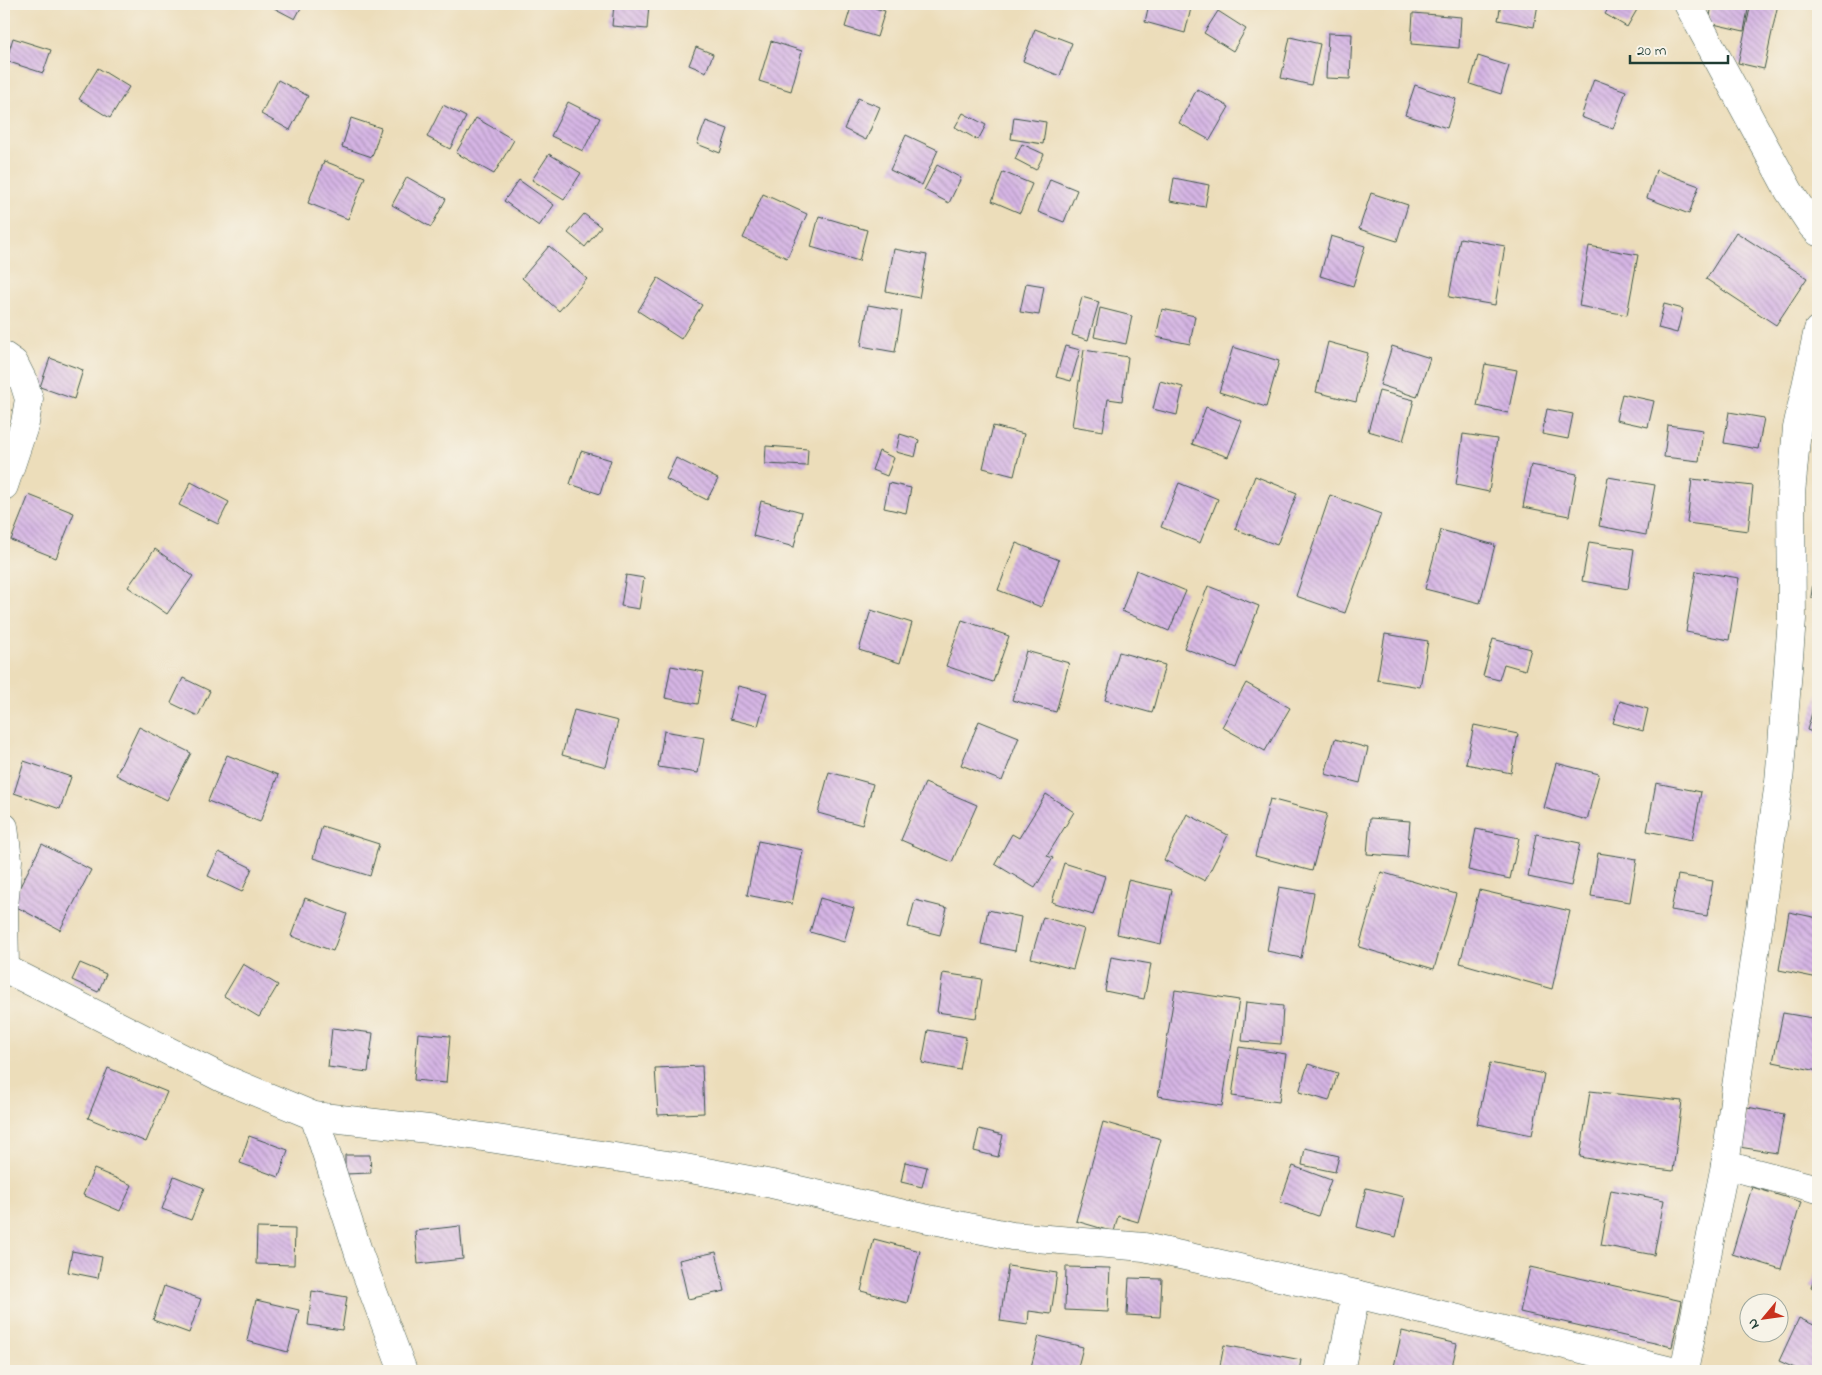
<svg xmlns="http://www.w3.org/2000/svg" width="1822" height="1375" font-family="'Indie Flower',sans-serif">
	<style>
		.building { fill: url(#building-back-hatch) }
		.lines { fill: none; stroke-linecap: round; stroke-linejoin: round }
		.street-casing { stroke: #3e5548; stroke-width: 29 }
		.street { stroke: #fff; stroke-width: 28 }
	</style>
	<defs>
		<pattern id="building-back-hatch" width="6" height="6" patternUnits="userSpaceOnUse" patternTransform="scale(1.25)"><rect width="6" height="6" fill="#d6b5e5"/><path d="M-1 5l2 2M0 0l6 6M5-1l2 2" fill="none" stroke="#ad94ba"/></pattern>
	</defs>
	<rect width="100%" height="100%" fill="#f7f3e8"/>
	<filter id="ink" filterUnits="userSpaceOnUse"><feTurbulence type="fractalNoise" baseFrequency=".02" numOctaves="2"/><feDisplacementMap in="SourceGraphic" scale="10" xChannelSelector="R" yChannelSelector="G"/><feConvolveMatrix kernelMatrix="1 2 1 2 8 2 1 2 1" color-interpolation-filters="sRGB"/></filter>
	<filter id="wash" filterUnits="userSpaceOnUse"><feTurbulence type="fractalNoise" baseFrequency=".0096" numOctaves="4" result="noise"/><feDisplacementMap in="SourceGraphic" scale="20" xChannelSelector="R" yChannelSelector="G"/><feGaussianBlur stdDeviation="1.12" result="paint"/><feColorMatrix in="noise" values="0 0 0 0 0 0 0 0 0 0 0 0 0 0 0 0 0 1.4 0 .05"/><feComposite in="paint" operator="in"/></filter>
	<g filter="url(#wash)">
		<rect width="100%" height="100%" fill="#ecddba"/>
		<g id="blocks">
			<g class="building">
				<polygon points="277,4 303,4 295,19 274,8"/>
				<polygon points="614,4 649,4 647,29 612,26"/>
				<polygon points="852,4 862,4 885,11 877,37 845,27"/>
				<polygon points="1149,4 1192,4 1185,33 1145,22"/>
				<polygon points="1501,4 1538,4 1534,27 1498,20"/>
				<polygon points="1611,4 1630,4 1638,8 1627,27 1605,14"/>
				<polygon points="1712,4 1749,4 1744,31 1709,23"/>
				<polygon points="1751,4 1778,4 1764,69 1738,63"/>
				<polygon points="1218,11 1246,29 1233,51 1204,33"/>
				<polygon points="1413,13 1461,17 1459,48 1411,44"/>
				<polygon points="1035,29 1072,43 1060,76 1023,61"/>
				<polygon points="1328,33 1352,34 1350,79 1326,78"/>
				<polygon points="1290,37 1320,44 1311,85 1281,78"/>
				<polygon points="13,38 51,50 43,73 6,61"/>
				<polygon points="771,41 802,51 791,91 759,81"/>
				<polygon points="696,47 713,54 706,72 689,65"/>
				<polygon points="1478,56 1509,66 1501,94 1470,84"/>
				<polygon points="98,68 129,87 110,118 79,99"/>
				<polygon points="1594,79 1626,91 1613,129 1581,117"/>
				<polygon points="278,80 308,96 290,130 261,114"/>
				<polygon points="1415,85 1456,99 1447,128 1405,115"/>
				<polygon points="1197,89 1229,107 1210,140 1179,123"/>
				<polygon points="858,98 880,107 866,140 844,129"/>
				<polygon points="568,102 600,118 583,151 551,136"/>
				<polygon points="443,105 466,117 450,149 427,137"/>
				<polygon points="963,113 986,125 978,140 955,127"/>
				<polygon points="1014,117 1046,122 1043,144 1011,139"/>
				<polygon points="351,118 381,128 372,157 342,147"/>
				<polygon points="476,118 514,140 494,174 456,153"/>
				<polygon points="706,121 728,129 720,153 697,144"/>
				<polygon points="906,135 938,150 922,185 890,170"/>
				<polygon points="1022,144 1044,154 1036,170 1015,159"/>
				<polygon points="549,154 581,173 564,200 532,180"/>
				<polygon points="324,161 365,177 348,219 308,203"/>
				<polygon points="937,165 961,178 949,203 924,190"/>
				<polygon points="1656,170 1699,186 1689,214 1647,198"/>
				<polygon points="1003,172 1032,184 1020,213 992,201"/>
				<polygon points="407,177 446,199 431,227 392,205"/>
				<polygon points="1174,178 1209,185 1205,207 1170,201"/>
				<polygon points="1050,179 1077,190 1064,222 1038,212"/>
				<polygon points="519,180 554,205 539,226 504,201"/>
				<polygon points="1371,193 1408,205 1397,241 1359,229"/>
				<polygon points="763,194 807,214 787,258 743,238"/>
				<polygon points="584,214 601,227 585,247 568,233"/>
				<polygon points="819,216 867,230 859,261 811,247"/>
				<polygon points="1736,232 1807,278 1776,325 1706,279"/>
				<polygon points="1331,236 1365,246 1353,286 1320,276"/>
				<polygon points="1460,238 1505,246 1495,305 1449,297"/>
				<polygon points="549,246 587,279 559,311 522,278"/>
				<polygon points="1589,246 1638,255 1627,315 1579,306"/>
				<polygon points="894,249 927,255 919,298 886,291"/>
				<polygon points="658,278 702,305 681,339 638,311"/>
				<polygon points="1026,283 1044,286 1039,315 1020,312"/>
				<polygon points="1082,297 1099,302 1088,340 1072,335"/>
				<polygon points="1664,304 1683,309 1677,333 1658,328"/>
				<polygon points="868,305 902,311 895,352 861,346"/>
				<polygon points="1100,308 1132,316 1126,344 1094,337"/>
				<polygon points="1162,309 1195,316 1190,344 1156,337"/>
				<polygon points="1328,342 1368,353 1356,402 1316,392"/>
				<polygon points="1065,346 1080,350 1071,381 1056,377"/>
				<polygon points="1392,346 1430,358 1417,397 1380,385"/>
				<polygon points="1233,347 1279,361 1266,407 1219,392"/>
				<polygon points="1084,350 1128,357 1122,401 1108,399 1103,431 1072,426"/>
				<polygon points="50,358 83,370 74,399 40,387"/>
				<polygon points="1485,364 1517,370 1508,413 1477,406"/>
				<polygon points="1160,381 1183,387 1177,415 1153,409"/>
				<polygon points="1379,391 1414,400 1403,441 1368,431"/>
				<polygon points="1622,394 1654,401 1648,427 1616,420"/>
				<polygon points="1206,407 1242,421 1228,457 1192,444"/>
				<polygon points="1547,409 1573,414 1568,439 1542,434"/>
				<polygon points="1729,412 1764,418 1758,449 1724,443"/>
				<polygon points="1668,425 1703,430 1699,461 1664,457"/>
				<polygon points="993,426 1024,434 1014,476 983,468"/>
				<polygon points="900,434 919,440 915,457 896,452"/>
				<polygon points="1463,434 1497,439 1489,492 1456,485"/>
				<polygon points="766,446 808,449 807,466 765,464"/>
				<polygon points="581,451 611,460 600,494 570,484"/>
				<polygon points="879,451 894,458 887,476 872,470"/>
				<polygon points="676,458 718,479 707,500 666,479"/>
				<polygon points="1531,465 1577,474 1569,516 1523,507"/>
				<polygon points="1255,476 1297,493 1277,545 1235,529"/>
				<polygon points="1608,477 1655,485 1646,535 1599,526"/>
				<polygon points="1692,479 1753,486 1748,531 1687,523"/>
				<polygon points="191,482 229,502 218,524 179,505"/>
				<polygon points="889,483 911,488 906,513 884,508"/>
				<polygon points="1179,483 1218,499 1200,543 1161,527"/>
				<polygon points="29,495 74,513 56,558 11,540"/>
				<polygon points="1330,495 1381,514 1345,613 1296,596"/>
				<polygon points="761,501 802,512 794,547 753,536"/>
				<polygon points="1441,530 1495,545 1480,603 1425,589"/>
				<polygon points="1589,542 1634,549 1628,589 1582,581"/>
				<polygon points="1016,543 1059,560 1041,607 998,590"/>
				<polygon points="155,549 193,576 167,614 128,587"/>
				<polygon points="1817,556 1818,556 1818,598 1811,597"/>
				<polygon points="1136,570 1186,591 1169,631 1122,611"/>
				<polygon points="1696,571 1739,578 1729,640 1686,632"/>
				<polygon points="626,575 644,578 639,609 621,606"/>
				<polygon points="1208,586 1259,606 1236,668 1184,648"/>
				<polygon points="871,610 912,623 900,663 859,650"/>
				<polygon points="962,620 1009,636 993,682 946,666"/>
				<polygon points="1385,634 1428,641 1420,687 1377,680"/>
				<polygon points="1493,639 1531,649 1525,670 1504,664 1499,680 1483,676"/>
				<polygon points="1026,651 1069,663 1056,712 1012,700"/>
				<polygon points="1119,652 1165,665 1152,713 1105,700"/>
				<polygon points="671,666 704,672 698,704 665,698"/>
				<polygon points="183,678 210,691 198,716 171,703"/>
				<polygon points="1246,683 1290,708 1265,751 1222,727"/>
				<polygon points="738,686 767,693 758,726 730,719"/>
				<polygon points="1818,693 1818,734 1807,730"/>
				<polygon points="1620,701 1648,709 1643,731 1613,723"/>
				<polygon points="574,710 618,721 606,767 562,755"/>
				<polygon points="979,721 1019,737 1002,781 961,765"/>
				<polygon points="1474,725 1518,734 1511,773 1466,764"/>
				<polygon points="139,727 191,753 167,800 116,775"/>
				<polygon points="664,731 704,738 698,773 658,767"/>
				<polygon points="1335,739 1368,748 1360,783 1325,774"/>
				<polygon points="227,755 278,775 260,822 208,801"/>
				<polygon points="24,761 71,777 60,809 14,793"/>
				<polygon points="1556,763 1599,774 1587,820 1544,808"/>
				<polygon points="829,772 873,784 862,825 818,813"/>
				<polygon points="925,783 977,805 952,862 901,840"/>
				<polygon points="1656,783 1701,792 1692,840 1647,831"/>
				<polygon points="1046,794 1074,812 1047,856 1053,858 1035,888 995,864 1012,834 1019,838"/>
				<polygon points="1270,799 1327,814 1312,871 1255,856"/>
				<polygon points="1187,814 1228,835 1205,881 1164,860"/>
				<polygon points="1370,818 1410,821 1407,857 1367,854"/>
				<polygon points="322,826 379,844 370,876 313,858"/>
				<polygon points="1476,829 1519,838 1510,879 1468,870"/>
				<polygon points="1536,834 1580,843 1571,886 1528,877"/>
				<polygon points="758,841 803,850 792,904 747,895"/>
				<polygon points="42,844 91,870 60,930 11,904"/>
				<polygon points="219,852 252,868 242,892 208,876"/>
				<polygon points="1598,853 1637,859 1630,902 1591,896"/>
				<polygon points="1064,863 1105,876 1093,915 1052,902"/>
				<polygon points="1381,872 1456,894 1434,969 1359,947"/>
				<polygon points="1678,875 1713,881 1707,916 1671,910"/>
				<polygon points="1128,880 1172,890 1161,944 1117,934"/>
				<polygon points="1279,887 1314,893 1301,958 1267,951"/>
				<polygon points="1479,890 1570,911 1552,989 1460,963"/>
				<polygon points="305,898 347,914 333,951 291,936"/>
				<polygon points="820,898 854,908 844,942 810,932"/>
				<polygon points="915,900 947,908 940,935 908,927"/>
				<polygon points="988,910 1021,917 1015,951 981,944"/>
				<polygon points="1789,912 1818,918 1818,978 1779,970"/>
				<polygon points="1043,917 1084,929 1073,969 1031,958"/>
				<polygon points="1111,957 1151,964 1144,999 1105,991"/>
				<polygon points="80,963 106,974 98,992 72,980"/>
				<polygon points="243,964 278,985 259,1017 224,996"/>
				<polygon points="943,973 982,979 976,1018 937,1012"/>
				<polygon points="1175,990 1239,1000 1222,1106 1158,1096"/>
				<polygon points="1246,1002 1283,1006 1281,1044 1242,1041"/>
				<polygon points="1783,1013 1818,1019 1818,1071 1773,1062"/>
				<polygon points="332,1028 373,1033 368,1072 328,1067"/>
				<polygon points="928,1030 966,1037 960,1070 922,1063"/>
				<polygon points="418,1033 450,1036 446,1083 414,1080"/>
				<polygon points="1239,1047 1286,1054 1279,1102 1232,1096"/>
				<polygon points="1490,1063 1544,1074 1532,1135 1477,1124"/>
				<polygon points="1308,1064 1338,1073 1329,1101 1299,1092"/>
				<polygon points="702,1066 704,1113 658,1115 655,1068"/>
				<polygon points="108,1068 167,1092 146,1142 88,1118"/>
				<polygon points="1590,1091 1682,1101 1673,1171 1632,1166 1580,1157"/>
				<polygon points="1747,1107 1784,1114 1777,1153 1739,1147"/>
				<polygon points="1103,1122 1161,1139 1138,1222 1118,1216 1114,1232 1076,1221"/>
				<polygon points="979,1129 1003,1135 998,1157 974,1151"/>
				<polygon points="249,1136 288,1150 279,1177 240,1163"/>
				<polygon points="1305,1148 1339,1156 1335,1172 1302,1165"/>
				<polygon points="345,1155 370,1155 371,1173 345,1174"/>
				<polygon points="905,1162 927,1167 922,1187 901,1182"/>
				<polygon points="1293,1166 1331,1180 1318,1216 1280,1202"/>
				<polygon points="94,1169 132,1185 120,1211 83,1195"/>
				<polygon points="174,1176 204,1188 191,1220 162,1209"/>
				<polygon points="1752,1187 1801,1202 1781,1269 1732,1254"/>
				<polygon points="1366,1188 1405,1197 1396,1237 1357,1227"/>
				<polygon points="1611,1190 1664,1200 1654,1255 1601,1245"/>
				<polygon points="460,1226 463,1259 418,1264 415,1231"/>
				<polygon points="257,1228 295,1229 294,1265 256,1264"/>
				<polygon points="874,1239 920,1251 907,1303 861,1291"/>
				<polygon points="72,1251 102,1257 98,1278 68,1272"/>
				<polygon points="716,1252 725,1291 688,1299 679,1260"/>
				<polygon points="1818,1265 1818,1290 1811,1287"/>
				<polygon points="1008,1266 1057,1273 1051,1314 1029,1311 1028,1325 1000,1321"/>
				<polygon points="1066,1267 1110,1268 1108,1312 1065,1310"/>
				<polygon points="1530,1267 1682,1301 1672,1347 1520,1312"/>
				<polygon points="1129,1278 1162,1279 1160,1317 1127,1315"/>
				<polygon points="164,1286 201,1299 189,1333 153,1320"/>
				<polygon points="312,1291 347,1297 342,1330 308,1325"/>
				<polygon points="256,1300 299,1310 288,1352 247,1341"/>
				<polygon points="1799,1318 1818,1327 1818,1371 1801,1371 1779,1361"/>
				<polygon points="1402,1331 1457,1344 1451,1371 1393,1371"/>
				<polygon points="1039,1336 1083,1347 1077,1371 1030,1371"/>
				<polygon points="1224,1345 1301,1360 1299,1371 1219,1371"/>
			</g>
		</g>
	</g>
	<g filter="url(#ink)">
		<use href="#blocks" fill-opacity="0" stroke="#3e5548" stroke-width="1"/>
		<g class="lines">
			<g class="street-casing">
				<g id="street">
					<polyline points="1688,4 1789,191 1812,226 1818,232"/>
					<polyline points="4,356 14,363 24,383 29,399 25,423 4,486"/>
					<polyline points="4,827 8,860 4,908 5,969"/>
					<polyline points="4,968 222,1078 314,1116 437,1130 674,1166 772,1184 904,1214 1012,1236 1144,1247 1356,1294 1340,1371"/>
					<polyline points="314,1116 360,1257 403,1371"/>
					<polyline points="1725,1165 1818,1189"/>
					<polyline points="1356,1294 1672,1371"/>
					<polyline points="1684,1371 1725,1165 1779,782 1792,619 1791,494 1797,428 1818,330"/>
				</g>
			</g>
			<use href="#street" class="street"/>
		</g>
	</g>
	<rect width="1822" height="1375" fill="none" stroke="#f7f3e8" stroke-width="20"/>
	<g transform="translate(1764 1318) rotate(241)"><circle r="24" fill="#f7f3e8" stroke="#a1aaa0"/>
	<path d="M0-4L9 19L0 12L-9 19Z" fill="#c8321e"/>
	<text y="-8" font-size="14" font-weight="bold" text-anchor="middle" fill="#1f3d34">N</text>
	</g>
	<path d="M1630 55v8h98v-8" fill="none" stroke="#1f3d34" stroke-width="2.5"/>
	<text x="1637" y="55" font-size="15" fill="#1f3d34" stroke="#f7f3e8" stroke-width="4" paint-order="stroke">20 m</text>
</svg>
